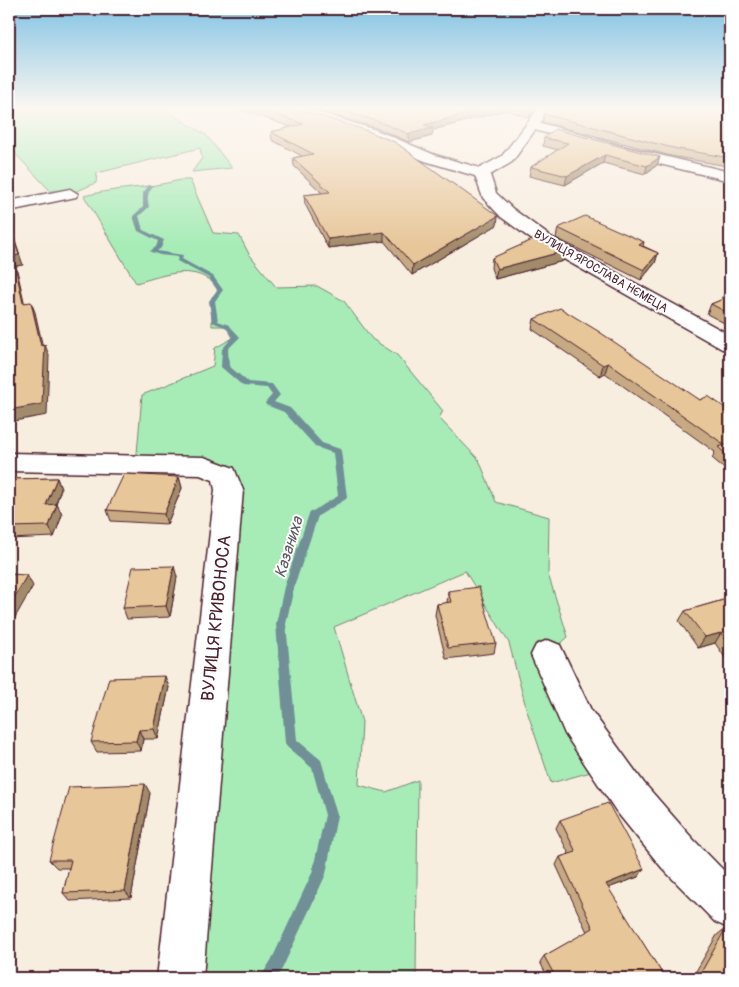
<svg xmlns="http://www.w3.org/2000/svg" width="739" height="987" font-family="Pangolin,sans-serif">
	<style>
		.green { fill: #a7ecb7; stroke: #788671 }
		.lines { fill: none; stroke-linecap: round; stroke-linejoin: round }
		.stream { fill: #6f8f97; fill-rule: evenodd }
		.minor-casing { stroke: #4a1f2b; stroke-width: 3 }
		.minor { fill: #fff; fill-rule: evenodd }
		.wall { fill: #c7aa84; stroke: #4a1f2b }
		.shaded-wall { fill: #a28b6b; stroke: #4a1f2b }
		.building { fill: #e7c699; stroke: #4a1f2b }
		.labels { text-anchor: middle; stroke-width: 4; stroke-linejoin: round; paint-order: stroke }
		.far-street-label { font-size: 12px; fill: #4a1f2b; stroke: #fff }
		.water-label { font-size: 16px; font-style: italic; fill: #5d5761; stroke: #fff }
		.near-street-label { font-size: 18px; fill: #4a1f2b; stroke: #fff }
	</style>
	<rect width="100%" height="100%" fill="#f8eee0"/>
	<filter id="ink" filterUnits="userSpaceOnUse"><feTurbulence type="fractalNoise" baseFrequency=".02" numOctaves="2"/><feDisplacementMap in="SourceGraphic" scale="10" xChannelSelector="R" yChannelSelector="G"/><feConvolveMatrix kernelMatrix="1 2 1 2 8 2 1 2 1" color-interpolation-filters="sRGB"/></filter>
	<g filter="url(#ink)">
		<g class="green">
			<polygon points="9,108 162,108 206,135 232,168 192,172 202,158 200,148 97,173 96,183 70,194 56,197 9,147"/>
			<path d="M180 180H190L213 233 239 235 249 254 276 287 317 286 344 301 372 339 397 355 443 411 439 418 479 460 496 502 549 517 548 574 568 637 548 655 609 767 551 783 527 711 509 643 465 571 334 627 362 722 359 785 386 792 418 780 416 978H180L229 490 225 475 136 465 142 395 213 366 215 348 233 338 227 326H212V297L220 290C196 261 166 275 136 283L84 196C117 187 147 189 180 180Z"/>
		</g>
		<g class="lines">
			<path class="stream" d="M149 185 153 186C147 193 147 198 149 207L139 216 143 230 164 240 161 248 157 251 183 255 182 259 213 276 223 290 215 301 218 321 229 325 240 337 228 349 229 366 248 382 272 384 280 395 274 402 290 408 322 443 340 449 341 451 347 497 346 499 318 516 294 587 286 624 297 740 321 760 337 815 326 874 282 969 276 978H260L272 959 312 873 325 815 312 768 287 747 285 743 276 624 284 587 309 514 311 512 338 496 333 453 316 447 284 412 266 405 265 403 272 395 267 388 243 386 221 367 222 349 233 337 225 327 212 322 209 301 217 290 209 278 177 261 178 257 160 255 151 252 150 251 156 247 158 241 138 231 133 216 143 207V193Z"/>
			<g class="minor-casing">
				<g id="minor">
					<polygon points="287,108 304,108 376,130 435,155 480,168 502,156 539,108 551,108 540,123 626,147 730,172 730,181 618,154 535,130 512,162 490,175 496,193 513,209 551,237 730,335 730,350 722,349 539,245 501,217 483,198 475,176 425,161 366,136 289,111"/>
					<polygon points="70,189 78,194 76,197 9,211 9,201"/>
					<polygon points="9,453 204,457 234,468 243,490 203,978 157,978 215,490 213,480 200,475 9,471"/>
					<polygon points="548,640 560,645 591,710 644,783 692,838 730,877 730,929 715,922 662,868 616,811 565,734 531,655 536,645"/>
				</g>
			</g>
			<use href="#minor" class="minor"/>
		</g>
		<g class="wall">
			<polygon points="235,108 295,108 498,216 497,225 412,275 384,241 328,248 305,204 304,195 322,193 294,166 293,158 302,156 272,140 271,132 291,127"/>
			<polygon points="309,108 537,108 529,118 506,110 433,130 432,136 409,142 377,128"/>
			<polygon points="730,113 730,164 729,164 727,166 671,156 543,122 544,114"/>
			<polygon points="544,138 660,157 657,165 645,174 603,163 565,185 529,176 531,167 558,150 543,146"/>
			<polygon points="558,228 644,242 643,246 658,253 655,263 641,280 556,238"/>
			<polygon points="565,251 563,261 495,279 491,268 492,258"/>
			<polygon points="730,289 730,326 707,314 711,304 721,300"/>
			<polygon points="534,319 700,400 730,411 730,473 712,458 715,452 605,373 600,376 532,329"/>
			<polygon points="179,477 182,488 167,524 111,521 107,510"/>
			<polygon points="57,478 61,489 56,504 57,504 62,515 54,537 9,539 9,479"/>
			<polygon points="177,577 170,617 127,619 123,608"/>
			<polygon points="448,591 496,643 494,653 446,659 435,615 437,604 447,603"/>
			<polygon points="730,598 730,658 726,659 715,643 698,648 679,621 685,611"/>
			<polygon points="169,687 158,739 143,739 141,751 97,752 91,742"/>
			<polygon points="150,793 131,898 70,901 63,893 69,868 57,868 49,860"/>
			<polygon points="560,820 644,869 638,877 608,888 665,978 548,978 540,962 544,956 587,932 556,865 560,857 569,854 556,828"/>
			<polygon points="726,928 730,978 692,978 717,935"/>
		</g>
		<g class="shaded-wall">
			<polygon points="488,108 506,108 506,110 433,130 432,136 409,142 409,134 424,125"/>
			<polygon points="532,108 537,108 529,118 530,110"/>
			<polygon points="605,155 603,163 565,185 567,176"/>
			<polygon points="660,157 657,165 645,174 647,166"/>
			<polygon points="730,157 729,164 727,166 730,158"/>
			<polygon points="498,216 497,225 412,275 413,265"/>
			<polygon points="9,223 23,265 16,266 27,314 23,303 13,256"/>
			<polygon points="384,232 384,241 328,248 328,239"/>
			<polygon points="565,251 563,261 495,279 497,269"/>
			<polygon points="658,253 655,263 641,280 644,270"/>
			<polygon points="31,302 35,312 44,352 45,345 49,355 47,415 9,422 9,410 41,346"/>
			<polygon points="608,363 605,373 600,376 603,365"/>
			<polygon points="179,477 182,488 167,524 164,514"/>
			<polygon points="57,478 61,489 51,516 46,505"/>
			<polygon points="57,504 62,515 54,537 49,526"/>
			<polygon points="174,566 177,577 170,617 166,606"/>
			<polygon points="27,575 33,586 9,628 9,607"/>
			<polygon points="721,633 715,643 698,648 705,637"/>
			<polygon points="730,653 730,658 726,659"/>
			<polygon points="165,676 169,687 158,739 154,729"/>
			<polygon points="139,730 143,739 141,751 136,741"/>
			<polygon points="145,784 150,793 131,898 125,891"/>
			<polygon points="644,869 638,877 600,891 606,884"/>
		</g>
		<g class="building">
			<polygon points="256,108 295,108 365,130 395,142 498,216 413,265 384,232 328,239 304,195 330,192 293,158 313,154 271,132 304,124"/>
			<polygon points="333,108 488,108 424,125 433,128 409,134 377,121"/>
			<polygon points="523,108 532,108 530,110"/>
			<polygon points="549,108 708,108 730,113 730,158 673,148 544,114"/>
			<polygon points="555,129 660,157 647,166 605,155 567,176 531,167 568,143 544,138"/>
			<polygon points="585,216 644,242 639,245 658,253 644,270 558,228"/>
			<polygon points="9,224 19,255 13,256 23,303 31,302 41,346 45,345 42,404 9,410"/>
			<polygon points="539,237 565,251 497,269 492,258"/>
			<polygon points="728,287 730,289 730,314 711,304 721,300"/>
			<polygon points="560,308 598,331 700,400 708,396 730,411 730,458 718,447 725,445 608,363 603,365 534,319"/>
			<polygon points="124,474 179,477 164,514 107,510"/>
			<polygon points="57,478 46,505 57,504 49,526 9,527 9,507 10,507 13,500 9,500 9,479"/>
			<polygon points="174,566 166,606 123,608 133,567"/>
			<polygon points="9,574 27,575 9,607"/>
			<polygon points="479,587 496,643 448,648 437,604 451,602 448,591"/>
			<polygon points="730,598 730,645 721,633 705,637 685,611"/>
			<polygon points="165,676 154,729 139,730 136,741 91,742 109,678"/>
			<polygon points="145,784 125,891 63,893 71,860 49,860 69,787"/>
			<polygon points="608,803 644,869 606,884 665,978 556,978 544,956 593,928 560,857 576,852 560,820"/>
			<polygon points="726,928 730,932 730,978 698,978"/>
		</g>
	</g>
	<linearGradient id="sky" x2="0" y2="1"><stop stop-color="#81c3e4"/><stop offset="0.44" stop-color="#fcf7f1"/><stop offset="1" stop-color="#fcf7f1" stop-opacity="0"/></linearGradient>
	<rect width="739" height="246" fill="url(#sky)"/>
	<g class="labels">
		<g class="far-street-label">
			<text transform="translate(601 271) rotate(30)" y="4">ВУЛИЦЯ ЯРОСЛАВА НЄМЕЦА</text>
		</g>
		<g class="water-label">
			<text transform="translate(288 547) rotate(-73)" y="6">Казаниха</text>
		</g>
		<g class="near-street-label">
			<text transform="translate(216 618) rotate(-84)" y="6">ВУЛИЦЯ КРИВОНОСА</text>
		</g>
	</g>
	<rect width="739" height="987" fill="none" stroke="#fff" stroke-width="30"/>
	<rect x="15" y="15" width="709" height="957" fill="none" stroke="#4a1f2b" stroke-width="2" filter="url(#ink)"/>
</svg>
